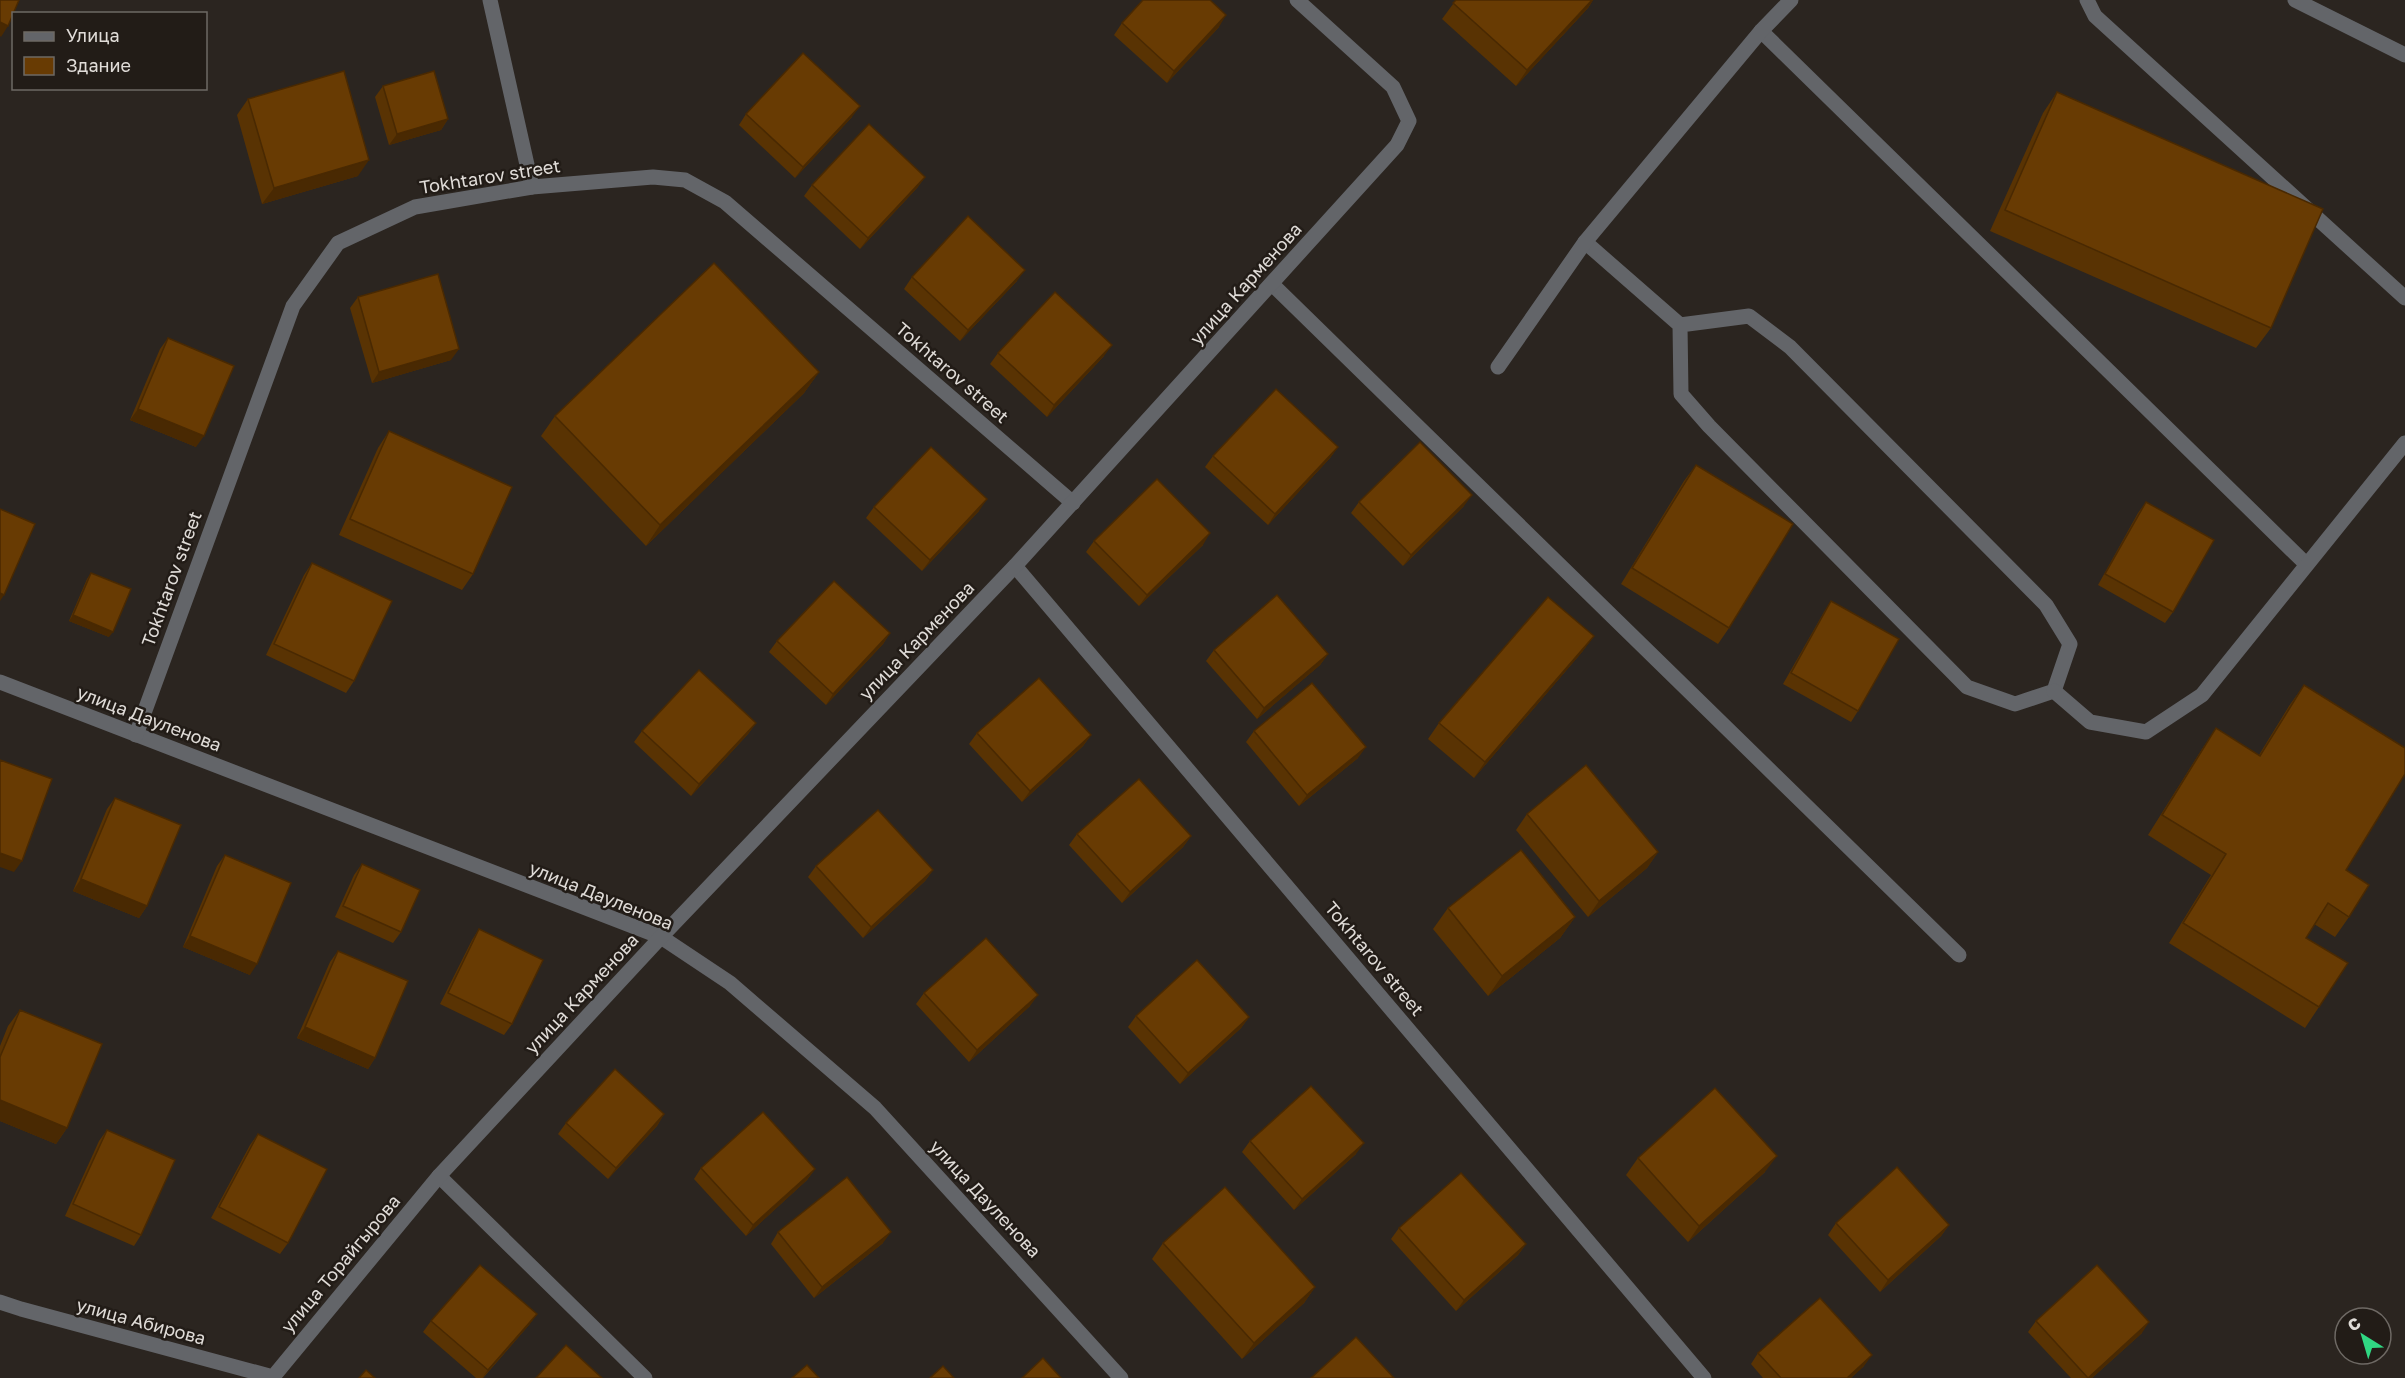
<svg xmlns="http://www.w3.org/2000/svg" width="2405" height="1378" font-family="'Golos Text',sans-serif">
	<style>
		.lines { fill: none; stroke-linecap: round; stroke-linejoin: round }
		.street { stroke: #636569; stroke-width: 15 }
		.wall { fill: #593303 }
		.shaded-wall { fill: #492902 }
		.building { fill: #683b03; stroke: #492902; stroke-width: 1.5 }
		.labels { text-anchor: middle; stroke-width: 5; stroke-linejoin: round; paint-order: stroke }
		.street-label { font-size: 18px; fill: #e0dcd8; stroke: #221c17 }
	</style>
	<rect width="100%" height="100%" fill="#2b2520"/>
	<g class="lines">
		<g class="street">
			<polyline points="490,0 532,187"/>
			<polyline points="2087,0 2095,16 2405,298"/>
			<polyline points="2295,0 2405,55"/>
			<polyline points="1761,31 2306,564"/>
			<polyline points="1585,242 1680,325 1681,394 1709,426 1967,687 2015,704 2054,691 2070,644 2046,605 1790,347 1749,316 1680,325"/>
			<polyline points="1272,284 1959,955"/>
			<polyline points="1498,367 1585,242 1761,31 1791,0"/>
			<polyline points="1015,566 1704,1378"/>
			<polyline points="0,682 661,937 730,983 875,1108 1121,1378"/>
			<polyline points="2054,691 2090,722 2146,732 2202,695 2405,443"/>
			<polyline points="136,735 293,306 338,243 415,207 532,187 653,177 685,180 725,202 1073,503"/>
			<polyline points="439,1176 645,1378"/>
			<polyline points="0,1302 21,1309 273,1377 439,1176 661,937 1015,566 1397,145 1409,121 1393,87 1297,0"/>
		</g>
	</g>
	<g class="wall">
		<polygon points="1456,0 1593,0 1588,8 1516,86 1442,19"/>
		<polygon points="1122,23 1219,27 1167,83 1114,35"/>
		<polygon points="383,86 448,119 441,130 389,145 375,97"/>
		<polygon points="2057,92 2271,328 2256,348 1990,231 2043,113"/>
		<polygon points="248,99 358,176 262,204 237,115"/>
		<polygon points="746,114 852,117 795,178 739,125"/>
		<polygon points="925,177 917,188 860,249 804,196 812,185"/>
		<polygon points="912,277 1017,281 960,341 904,289"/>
		<polygon points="358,297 451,360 372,383 350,308"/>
		<polygon points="168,338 196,447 130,420 160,349"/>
		<polygon points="998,353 1104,356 1047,417 990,364"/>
		<polygon points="819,372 804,393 646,546 541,436 555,416"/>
		<polygon points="389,431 473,574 462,590 339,535 378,448"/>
		<polygon points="1338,447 1330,458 1268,525 1205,467 1213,456"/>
		<polygon points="1696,465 1729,628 1718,644 1621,584 1684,481"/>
		<polygon points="1359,502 1464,506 1403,566 1351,513"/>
		<polygon points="2146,502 2173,612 2165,623 2098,585 2138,513"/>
		<polygon points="874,507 979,511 922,571 866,518"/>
		<polygon points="1094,541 1203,545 1139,606 1086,552"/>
		<polygon points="312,563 354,681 346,693 266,655 304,575"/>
		<polygon points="91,573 109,637 69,621 87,579"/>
		<polygon points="1831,601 1858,711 1851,722 1783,684 1824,612"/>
		<polygon points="890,633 883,644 826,705 769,652 777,641"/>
		<polygon points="1594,636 1582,652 1474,778 1428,739 1439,723"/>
		<polygon points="1214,650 1328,654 1320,665 1257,719 1206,661"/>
		<polygon points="2304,685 2346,870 2349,917 2335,937 2314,924 2306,938 2319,1007 2305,1028 2169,943 2211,875 2148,835 2202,749 2216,728 2259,755 2289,706"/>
		<polygon points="756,723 748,734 691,796 634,742 642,731"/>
		<polygon points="1254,731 1358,758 1299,806 1246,742"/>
		<polygon points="977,733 1091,735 1083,746 1022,802 969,744"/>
		<polygon points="115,798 147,906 139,918 73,891 107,809"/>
		<polygon points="1527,814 1658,852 1647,868 1588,917 1516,830"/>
		<polygon points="1077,834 1191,836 1183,847 1122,903 1069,845"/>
		<polygon points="225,855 250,975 183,947 217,866"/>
		<polygon points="362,864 401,932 393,943 335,917 354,875"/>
		<polygon points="816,866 933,870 925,881 863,938 808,877"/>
		<polygon points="1448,908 1575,917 1560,938 1488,996 1433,929"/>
		<polygon points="479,929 512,1024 504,1035 440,1004 472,940"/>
		<polygon points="338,951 375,1058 368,1069 297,1038 330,962"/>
		<polygon points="924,993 1030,1006 969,1062 916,1004"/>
		<polygon points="20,1010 67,1128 56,1144 0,1121 0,1046 8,1026"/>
		<polygon points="1136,1016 1249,1017 1241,1028 1180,1084 1128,1027"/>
		<polygon points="664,1114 657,1126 608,1179 558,1134 566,1123"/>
		<polygon points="107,1130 141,1235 134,1246 65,1216 99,1141"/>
		<polygon points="258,1134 288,1243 280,1254 211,1218 250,1145"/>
		<polygon points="1250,1141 1356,1154 1294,1210 1242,1152"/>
		<polygon points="1638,1158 1765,1172 1688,1242 1626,1175"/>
		<polygon points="701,1168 815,1169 807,1180 746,1236 694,1179"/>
		<polygon points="1836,1223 1949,1225 1941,1236 1880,1292 1828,1235"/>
		<polygon points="1399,1228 1526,1244 1518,1255 1456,1311 1391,1239"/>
		<polygon points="778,1232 883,1243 814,1298 771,1244"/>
		<polygon points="1163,1243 1315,1287 1304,1303 1242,1359 1152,1259"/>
		<polygon points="537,1314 529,1325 483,1378 476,1378 423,1332 431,1321"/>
		<polygon points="2036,1321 2142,1333 2092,1378 2071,1378 2028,1332"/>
		<polygon points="1758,1353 1864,1366 1851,1378 1763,1378 1751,1364"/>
	</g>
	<g class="shaded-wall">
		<polygon points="1592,0 1593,0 1588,8 1516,86 1527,70"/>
		<polygon points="1226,15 1219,27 1167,83 1174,71"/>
		<polygon points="0,22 8,26 1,37 0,36"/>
		<polygon points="860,106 852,117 795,178 803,167"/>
		<polygon points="448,119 441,130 389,145 397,134"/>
		<polygon points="369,160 358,176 262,204 274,188"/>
		<polygon points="925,177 917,188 860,249 868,238"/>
		<polygon points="1025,270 1017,281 960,341 968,330"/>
		<polygon points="1112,345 1104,356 1047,417 1054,405"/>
		<polygon points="459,349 451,360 372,383 379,372"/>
		<polygon points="819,372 804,393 646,546 660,525"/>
		<polygon points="138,409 204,436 196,447 130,420"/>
		<polygon points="1338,447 1330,458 1268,525 1275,514"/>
		<polygon points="1472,495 1464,506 1403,566 1411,555"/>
		<polygon points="987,499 979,511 922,571 930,560"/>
		<polygon points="1210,533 1203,545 1139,606 1147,595"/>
		<polygon points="0,593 4,595 0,601"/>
		<polygon points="73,615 113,632 109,637 69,621"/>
		<polygon points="890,633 883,644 826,705 833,694"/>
		<polygon points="1594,636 1582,652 1474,778 1485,762"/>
		<polygon points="1328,654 1320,665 1257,719 1264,708"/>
		<polygon points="756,723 748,734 691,796 699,784"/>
		<polygon points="1091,735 1083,746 1022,802 1030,791"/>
		<polygon points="1366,747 1358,758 1299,806 1307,795"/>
		<polygon points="1191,836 1183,847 1122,903 1130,892"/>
		<polygon points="1658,852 1647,868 1588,917 1599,901"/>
		<polygon points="0,853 22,861 14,872 0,867"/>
		<polygon points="933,870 925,881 863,938 871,927"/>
		<polygon points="81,879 147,906 139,918 73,891"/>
		<polygon points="1575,917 1560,938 1488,996 1502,976"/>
		<polygon points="190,936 257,964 250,975 183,947"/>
		<polygon points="1038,995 1030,1006 969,1062 977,1050"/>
		<polygon points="1249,1017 1241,1028 1180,1084 1188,1073"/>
		<polygon points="305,1027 375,1058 368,1069 297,1038"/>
		<polygon points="0,1100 67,1128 56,1144 0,1121"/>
		<polygon points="664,1114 657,1126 608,1179 616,1168"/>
		<polygon points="1364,1143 1356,1154 1294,1210 1302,1199"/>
		<polygon points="1777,1156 1765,1172 1688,1242 1699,1226"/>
		<polygon points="815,1169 807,1180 746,1236 753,1225"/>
		<polygon points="1949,1225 1941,1236 1880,1292 1888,1280"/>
		<polygon points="891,1232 883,1243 814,1298 822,1287"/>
		<polygon points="1526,1244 1518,1255 1456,1311 1464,1300"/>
		<polygon points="1315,1287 1304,1303 1242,1359 1254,1343"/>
		<polygon points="537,1314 529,1325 482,1378 488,1370"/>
		<polygon points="2149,1322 2142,1333 2092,1378 2088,1378"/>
		<polygon points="1872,1355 1864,1366 1851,1378 1847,1378"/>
	</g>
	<g class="building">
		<polygon points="0,0 19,0 8,26 0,22"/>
		<polygon points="1143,0 1210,0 1226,15 1174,71 1122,23"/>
		<polygon points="1456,0 1592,0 1527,70 1453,3"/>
		<polygon points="803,53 860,106 803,167 746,114"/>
		<polygon points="344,71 369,160 274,188 248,99"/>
		<polygon points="434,71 448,119 397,134 383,86"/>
		<polygon points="2057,92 2323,209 2271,328 2005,210"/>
		<polygon points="869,124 925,177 868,238 812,185"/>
		<polygon points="968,216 1025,270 968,330 912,277"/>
		<polygon points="714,263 819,372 660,525 555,416"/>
		<polygon points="438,274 459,349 379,372 358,297"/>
		<polygon points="1055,292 1112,345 1054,405 998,353"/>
		<polygon points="168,338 234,366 204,436 138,409"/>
		<polygon points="1276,389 1338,447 1275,514 1213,456"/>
		<polygon points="389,431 512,487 473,574 350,519"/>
		<polygon points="1420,442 1472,495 1411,555 1359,502"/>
		<polygon points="931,447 987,499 930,560 874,507"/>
		<polygon points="1696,465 1793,524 1729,628 1632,568"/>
		<polygon points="1157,479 1210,533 1147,595 1094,541"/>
		<polygon points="2146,502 2214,540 2173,612 2105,574"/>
		<polygon points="0,509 35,524 4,595 0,593"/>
		<polygon points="312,563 392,601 354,681 274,644"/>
		<polygon points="91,573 131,589 113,632 73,615"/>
		<polygon points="834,581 890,633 833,694 777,641"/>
		<polygon points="1277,595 1328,654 1264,708 1214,650"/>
		<polygon points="1548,597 1594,636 1485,762 1439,723"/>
		<polygon points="1831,601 1899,639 1858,711 1791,673"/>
		<polygon points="699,670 756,723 699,784 642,731"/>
		<polygon points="1039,678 1091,735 1030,791 977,733"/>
		<polygon points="1312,683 1366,747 1307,795 1254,731"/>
		<polygon points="2304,685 2405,748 2405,774 2346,870 2369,885 2349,917 2328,903 2306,938 2348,963 2319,1007 2183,923 2226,854 2162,815 2216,728 2260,756"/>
		<polygon points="0,760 52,779 22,861 0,853"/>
		<polygon points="1586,765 1658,852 1599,901 1527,814"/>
		<polygon points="1139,779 1191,836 1130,892 1077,834"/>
		<polygon points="115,798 181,825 147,906 81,879"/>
		<polygon points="878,810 933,870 871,927 816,866"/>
		<polygon points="1521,850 1575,917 1502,976 1448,908"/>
		<polygon points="225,855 291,883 257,964 190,936"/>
		<polygon points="362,864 420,890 401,932 343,906"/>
		<polygon points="479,929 543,960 512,1024 448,993"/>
		<polygon points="986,938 1038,995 977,1050 924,993"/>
		<polygon points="338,951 408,981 375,1058 305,1027"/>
		<polygon points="1197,960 1249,1017 1188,1073 1136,1016"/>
		<polygon points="20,1010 102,1044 67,1128 0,1100 0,1057"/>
		<polygon points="615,1069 664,1114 616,1168 566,1123"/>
		<polygon points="1311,1086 1364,1143 1302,1199 1250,1141"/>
		<polygon points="1715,1088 1777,1156 1699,1226 1638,1158"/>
		<polygon points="763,1112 815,1169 753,1225 701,1168"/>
		<polygon points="107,1130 175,1160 141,1235 73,1204"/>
		<polygon points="258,1134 327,1169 288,1243 219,1207"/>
		<polygon points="1897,1167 1949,1225 1888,1280 1836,1223"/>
		<polygon points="1461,1173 1526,1244 1464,1300 1399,1228"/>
		<polygon points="847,1177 891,1232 822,1287 778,1232"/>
		<polygon points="1225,1187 1315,1287 1254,1343 1163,1243"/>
		<polygon points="480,1265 537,1314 488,1370 431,1321"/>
		<polygon points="2097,1265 2149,1322 2088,1378 2036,1321"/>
		<polygon points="1820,1298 1872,1355 1847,1378 1781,1378 1758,1353"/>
		<polygon points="1356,1337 1394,1378 1311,1378"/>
		<polygon points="566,1345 602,1378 536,1378"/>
		<polygon points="1043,1358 1061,1378 1022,1378"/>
		<polygon points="807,1365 819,1378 792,1378"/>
		<polygon points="943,1366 954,1378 930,1378"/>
		<polygon points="366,1370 375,1378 359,1378"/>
	</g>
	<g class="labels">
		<g class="street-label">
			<text transform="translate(490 177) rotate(-9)" y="6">Tokhtarov street</text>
			<text transform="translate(1246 284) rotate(-48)" y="6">улица Карменова</text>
			<text transform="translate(952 373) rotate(41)" y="6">Tokhtarov street</text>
			<text transform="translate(172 579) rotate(-70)" y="6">Tokhtarov street</text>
			<text transform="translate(917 641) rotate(-46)" y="6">улица Карменова</text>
			<text transform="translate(149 719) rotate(21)" y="6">улица Дауленова</text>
			<text transform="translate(601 896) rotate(22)" y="6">улица Дауленова</text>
			<text transform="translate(1374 959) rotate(50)" y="6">Tokhtarov street</text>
			<text transform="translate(582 994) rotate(-47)" y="6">улица Карменова</text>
			<text transform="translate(985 1199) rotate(47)" y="6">улица Дауленова</text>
			<text transform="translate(341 1264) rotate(-50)" y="6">улица Торайгырова</text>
			<text transform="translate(141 1322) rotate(15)" y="6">улица Абирова</text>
		</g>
	</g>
	<rect x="12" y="12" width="195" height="78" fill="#221c17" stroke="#6e6964" stroke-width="1.5"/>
	<rect x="24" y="32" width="30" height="9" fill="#636569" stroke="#6e6964" stroke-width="1.5"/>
	<text x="66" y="42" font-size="18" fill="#e0dcd8">Улица</text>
	<rect x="24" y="57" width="30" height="18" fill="#683b03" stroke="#6e6964" stroke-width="1.5"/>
	<text x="66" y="72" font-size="18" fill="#e0dcd8">Здание</text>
	<g transform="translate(2363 1336) rotate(323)"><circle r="28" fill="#221c17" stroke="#6e6964" stroke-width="1.5"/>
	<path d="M0-4.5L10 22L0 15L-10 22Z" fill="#30d883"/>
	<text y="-9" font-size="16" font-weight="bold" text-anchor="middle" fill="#e0dcd8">С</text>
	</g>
</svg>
